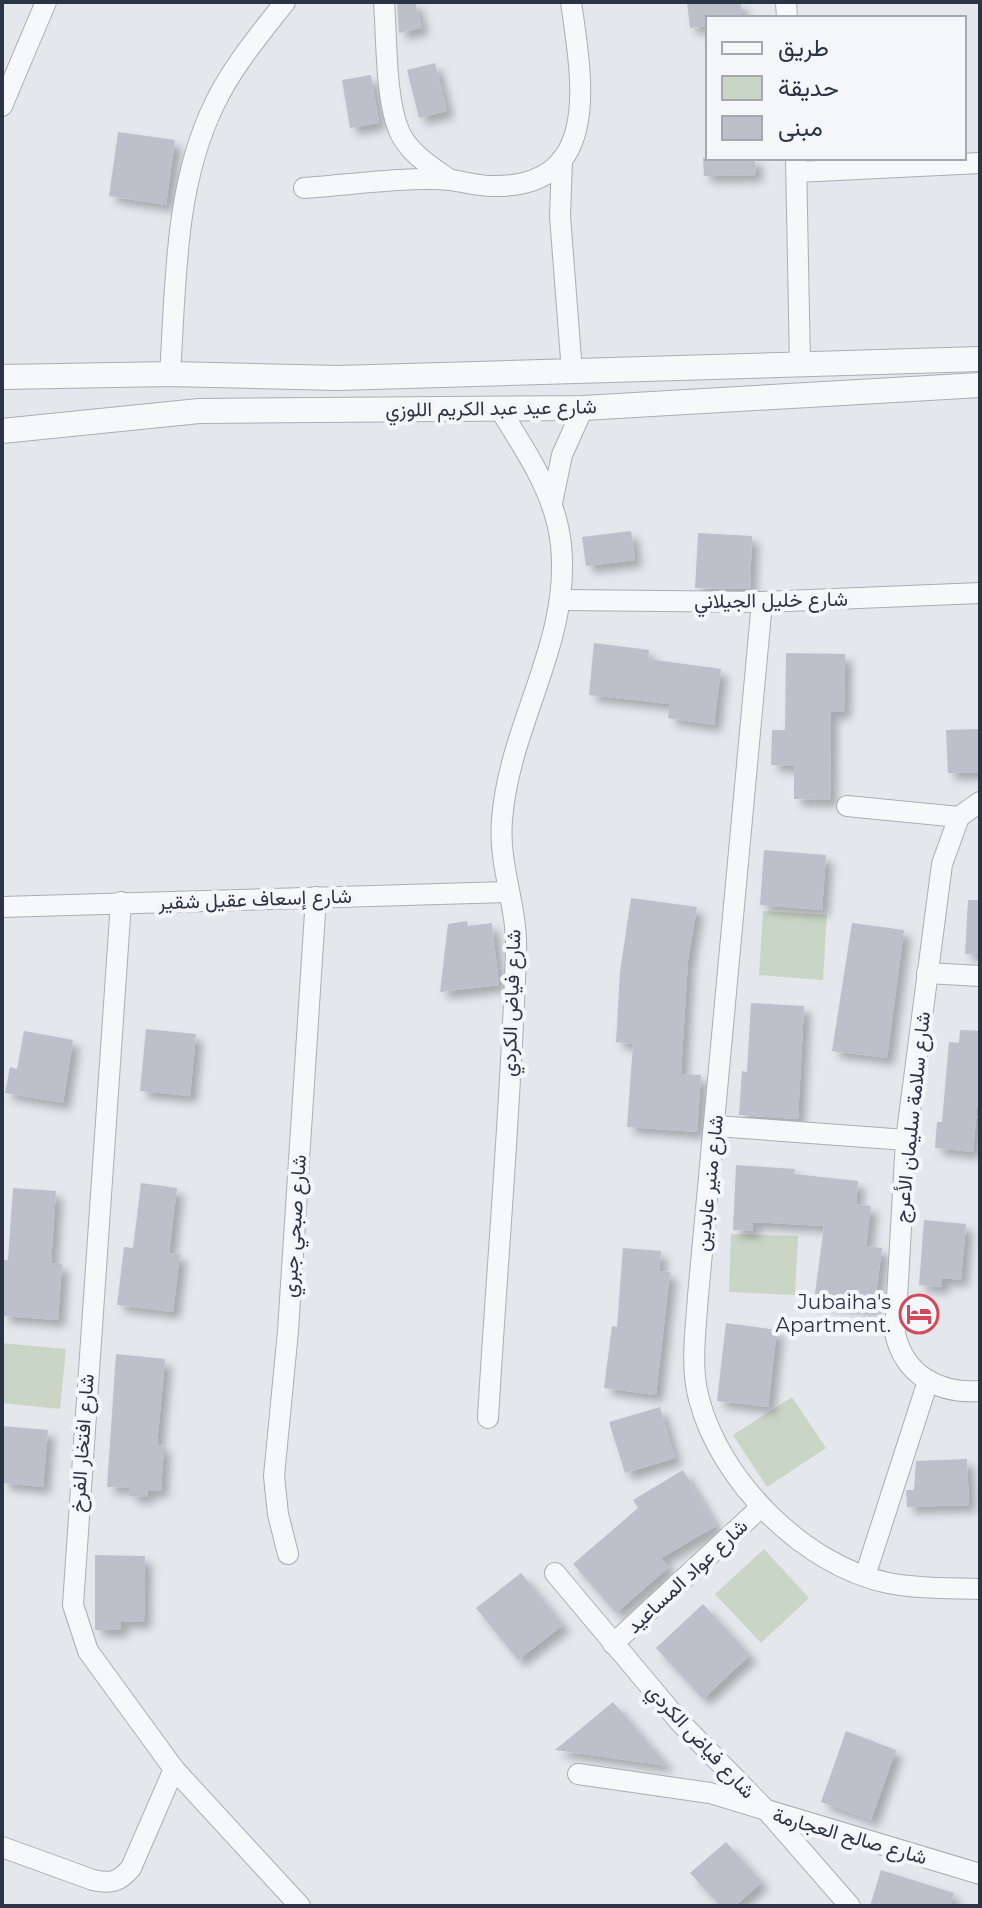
<svg xmlns="http://www.w3.org/2000/svg" width="982" height="1908" font-family="Montserrat,Vazirmatn,sans-serif">
	<style>
		.green { fill: #c9d6c5 }
		.building { fill: #bbc0ca; filter: url(#shadow) }
		.lines { fill: none; stroke-linecap: round; stroke-linejoin: round }
		.minor-casing { stroke: #a9aeb7; stroke-width: 22 }
		.tertiary-casing { stroke: #a9aeb7; stroke-width: 26 }
		.minor { stroke: #f7f8fa; stroke-width: 20 }
		.tertiary { stroke: #f7f8fa; stroke-width: 24 }
		.labels { text-anchor: middle; stroke-width: 8; stroke-linejoin: round; paint-order: stroke }
		.street-label { font-size: 20px; fill: #2b3445; stroke: #f4f6f9 }
		.poi-label { font-size: 20px; fill: #2b3445; stroke: #f4f6f9; text-anchor: end }
	</style>
	<defs>
		<filter id="shadow"><feDropShadow dx="7" dy="7" stdDeviation="4" flood-color="#0004"/></filter>
	</defs>
	<rect width="100%" height="100%" fill="#e4e7ec"/>
	<g class="green">
		<polygon points="763,911 827,915 823,980 759,975"/>
		<polygon points="731,1234 798,1236 795,1295 729,1292"/>
		<polygon points="2,1343 66,1349 60,1409 2,1403"/>
		<polygon points="792,1397 826,1448 767,1487 733,1435"/>
		<polygon points="764,1549 809,1598 761,1643 715,1594"/>
	</g>
	<g class="building">
		<polygon points="397,2 415,2 422,28 399,33"/>
		<polygon points="687,2 741,2 742,18 708,18 708,26 690,28"/>
		<polygon points="435,63 447,111 419,118 407,70"/>
		<polygon points="371,75 379,123 350,128 342,80"/>
		<polygon points="118,132 175,140 166,205 109,196"/>
		<polygon points="703,158 755,158 756,175 704,176"/>
		<polygon points="631,531 635,560 586,566 582,537"/>
		<polygon points="698,533 752,536 750,589 695,588"/>
		<polygon points="594,643 649,650 648,659 721,669 714,725 668,718 670,704 589,695"/>
		<polygon points="786,653 845,654 844,712 831,712 830,800 794,799 794,766 771,765 772,730 785,730"/>
		<polygon points="980,729 980,772 948,773 946,730"/>
		<polygon points="764,850 826,855 822,910 760,905"/>
		<polygon points="631,898 697,907 688,960 681,1074 701,1075 697,1132 627,1127 633,1044 616,1042 620,972"/>
		<polygon points="968,900 980,900 980,954 965,954"/>
		<polygon points="467,921 468,926 492,923 499,985 440,992 448,924"/>
		<polygon points="852,923 904,930 887,1058 832,1051"/>
		<polygon points="751,1003 804,1006 798,1119 739,1115 742,1071 747,1072"/>
		<polygon points="146,1029 196,1034 190,1096 140,1091"/>
		<polygon points="960,1030 980,1031 980,1108 977,1108 973,1152 935,1148 937,1122 942,1122 949,1042 959,1043"/>
		<polygon points="24,1031 73,1040 63,1103 5,1093 10,1067 17,1069"/>
		<polygon points="736,1165 795,1169 794,1174 858,1181 856,1204 871,1206 866,1246 882,1248 874,1309 814,1301 824,1226 753,1222 753,1231 733,1230"/>
		<polygon points="141,1183 177,1188 169,1253 180,1254 173,1312 117,1305 124,1247 133,1248"/>
		<polygon points="13,1188 56,1191 51,1263 62,1264 58,1320 2,1316 2,1260 8,1260"/>
		<polygon points="924,1220 966,1224 961,1280 942,1278 942,1287 919,1285"/>
		<polygon points="623,1248 661,1251 659,1271 670,1272 656,1395 604,1388 612,1326 617,1327"/>
		<polygon points="726,1323 777,1330 768,1407 717,1401"/>
		<polygon points="116,1354 165,1359 157,1445 164,1446 161,1491 148,1490 147,1497 129,1496 130,1488 107,1487"/>
		<polygon points="660,1407 675,1458 625,1473 609,1422"/>
		<polygon points="2,1426 48,1430 43,1487 2,1483"/>
		<polygon points="967,1459 969,1505 907,1507 906,1490 914,1490 916,1461"/>
		<polygon points="683,1470 716,1526 661,1558 669,1567 616,1613 573,1564 638,1508 633,1500"/>
		<polygon points="95,1555 145,1556 144,1622 121,1621 121,1630 95,1630"/>
		<polygon points="521,1573 563,1625 518,1660 476,1608"/>
		<polygon points="703,1604 750,1655 703,1699 656,1648"/>
		<polygon points="613,1702 668,1766 555,1750"/>
		<polygon points="846,1731 896,1750 871,1820 821,1802"/>
		<polygon points="726,1842 762,1882 735,1906 720,1906 690,1873"/>
		<polygon points="881,1870 954,1893 950,1906 870,1906"/>
	</g>
	<g class="lines">
		<g class="minor-casing">
			<g id="minor">
				<path d="M384 2C387 39 385 100 400 133 410 154 432 167 450 180"/>
				<polyline points="786,2 787,18"/>
				<polyline points="2,106 46,2"/>
				<polyline points="796,158 800,366"/>
				<polyline points="562,159 560,216 572,372"/>
				<polyline points="797,172 980,163"/>
				<path d="M304 188C346 185 410 176 451 180 465 182 478 186 493 186 605 188 581 75 571 2"/>
				<path d="M170 374C176 284 174 186 215 103 233 66 260 34 285 2"/>
				<polyline points="552,503 562,455 583,408"/>
				<polyline points="562,600 762,602 980,593"/>
				<path d="M762 602 698 1296C696 1328 690 1367 699 1399 720 1481 805 1566 888 1583 918 1589 950 1588 980 1589"/>
				<path d="M980 802 959 817 942 864 906 1140 895 1333C904 1375 939 1394 980 1391"/>
				<polyline points="847,806 959,817"/>
				<polyline points="121,902 73,1605 88,1651 174,1769 300,1906"/>
				<polyline points="2,907 507,892"/>
				<polyline points="927,973 980,976"/>
				<polyline points="716,1126 906,1140"/>
				<path d="M488 1418C497 1263 511 1107 516 952 518 907 498 866 502 820 509 724 571 643 561 545 556 494 525 450 499 408"/>
				<polyline points="288,1554 278,1514 274,1476 288,1331 316,897"/>
				<polyline points="555,1573 679,1721 768,1812 850,1906"/>
				<polyline points="865,1576 928,1381"/>
				<polyline points="613,1644 760,1508"/>
				<polyline points="578,1774 710,1793 980,1874"/>
				<path d="M2 1847 93 1880C111 1884 119 1882 131 1868L174 1769"/>
			</g>
		</g>
		<g class="tertiary-casing">
			<g id="tertiary">
				<polyline points="2,377 170,374 338,378 980,359"/>
				<polyline points="2,431 199,411 583,408 980,385"/>
			</g>
		</g>
		<use href="#minor" class="minor"/>
		<use href="#tertiary" class="tertiary"/>
	</g>
	<defs>
		<g id="hotel-ring" transform="scale(2)"><circle r="9.5" fill="#f4f6f9" stroke="#d1495b" stroke-width="1.5"/><path d="M-6-4.5h1.5V1H6V5H4.5V3h-9V5H-6ZM-4 0a1.8 1.8 0 1 1 3.6 0ZM.5 0V-2.5h3Q6-2.5 6 0Z" fill="#d1495b"/></g>
	</defs>
	<g fill-rule="evenodd">
		<use href="#hotel-ring" x="919" y="1314"/>
	</g>
	<g class="labels">
		<g class="street-label">
			<text transform="translate(491 408) rotate(-1)" y="7">شارع عيد عبد الكريم اللوزي</text>
			<text transform="translate(771 600) rotate(-1)" y="7">شارع خليل الجيلاني</text>
			<text transform="translate(255 899) rotate(-2)" y="7">شارع إسعاف عقيل شقير</text>
			<text transform="translate(511 1003) rotate(-88)" y="7">شارع فياض الكردي</text>
			<text transform="translate(912 1117) rotate(-84)" y="7">شارع سلامة سليمان الأعرج</text>
			<text transform="translate(709 1183) rotate(-84)" y="7">شارع منير عابدين</text>
			<text transform="translate(294 1226) rotate(-86)" y="7">شارع صبحي جبري</text>
			<text transform="translate(82 1443) rotate(-86)" y="7">شارع افتخار الفرخ</text>
			<text transform="translate(687 1576) rotate(-43)" y="7">شارع عواد المساعيد</text>
			<text transform="translate(701 1741) rotate(47)" y="7">شارع فياض الكردي</text>
			<text transform="translate(850 1836) rotate(16)" y="7">شارع صالح العجارمة</text>
		</g>
		<g class="poi-label">
			<text x="891" y="1309">Jubaiha's<tspan x="891" dy="23">Apartment.</tspan></text>
		</g>
	</g>
	<rect width="982" height="1908" fill="none" stroke="#2b3445" stroke-width="8"/>
	<rect x="706" y="16" width="260" height="144" fill="#f4f6f9" stroke="#a4a8b1" stroke-width="2"/>
	<rect x="722" y="42" width="40" height="12" fill="#f7f8fa" stroke="#a4a8b1" stroke-width="2"/>
	<text x="778" y="56" font-size="24" fill="#2b3445">طريق</text>
	<rect x="722" y="76" width="40" height="24" fill="#c9d6c5" stroke="#a4a8b1" stroke-width="2"/>
	<text x="778" y="96" font-size="24" fill="#2b3445">حديقة</text>
	<rect x="722" y="116" width="40" height="24" fill="#bbc0ca" stroke="#a4a8b1" stroke-width="2"/>
	<text x="778" y="136" font-size="24" fill="#2b3445">مبنى</text>
</svg>
